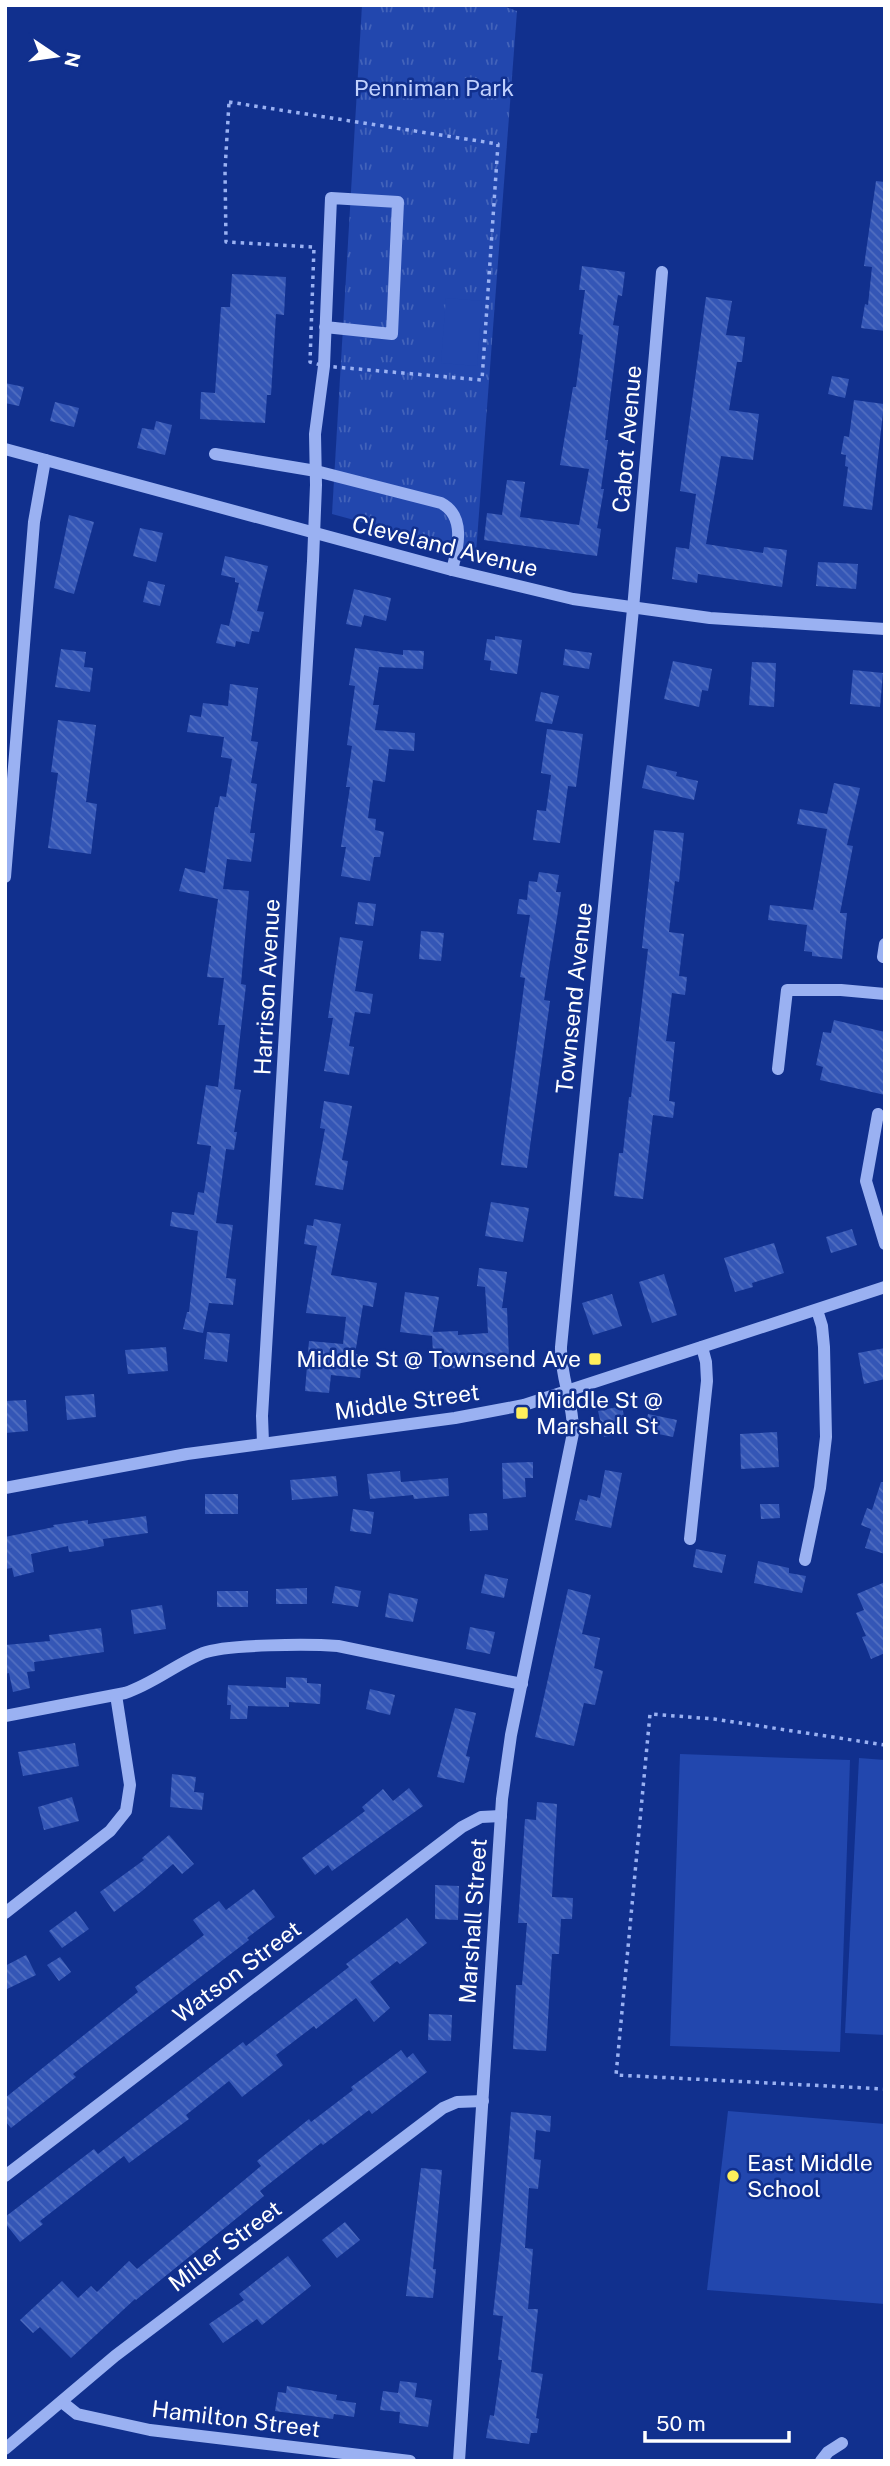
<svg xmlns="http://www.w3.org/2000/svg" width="890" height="2466" font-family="'Public Sans',sans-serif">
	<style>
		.park { fill: url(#park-tufts) }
		.pitch { fill: #2247ae }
		.building { fill: url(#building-back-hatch) }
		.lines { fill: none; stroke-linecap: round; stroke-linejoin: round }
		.path { stroke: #9ab1f2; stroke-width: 3.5; stroke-dasharray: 3.5 5; stroke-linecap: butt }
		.minor { stroke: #9ab1f2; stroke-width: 12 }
		.poi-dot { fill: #ffef5b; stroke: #11308e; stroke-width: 2.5 }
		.labels { text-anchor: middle; stroke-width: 5; stroke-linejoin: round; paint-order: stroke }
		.park-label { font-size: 23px; fill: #c1d1fd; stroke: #11308e }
		.street-label { font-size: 23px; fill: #fff; stroke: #11308e }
		.poi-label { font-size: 23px; fill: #fff; stroke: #11308e; text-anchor: start }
	</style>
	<defs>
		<pattern id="park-tufts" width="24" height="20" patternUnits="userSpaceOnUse" patternTransform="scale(1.75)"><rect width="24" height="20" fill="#2247ae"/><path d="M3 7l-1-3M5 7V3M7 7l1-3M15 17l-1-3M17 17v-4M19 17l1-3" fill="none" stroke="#4363ba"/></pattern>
		<pattern id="building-back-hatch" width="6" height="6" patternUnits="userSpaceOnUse" patternTransform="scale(1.75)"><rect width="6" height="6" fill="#3456b6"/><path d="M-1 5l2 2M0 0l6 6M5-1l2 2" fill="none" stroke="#526fc1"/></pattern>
	</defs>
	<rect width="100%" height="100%" fill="#11308e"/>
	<polygon class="park" points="362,5 500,5 517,11 476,553 332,514"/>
	<g class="pitch">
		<polygon points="446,298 482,301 477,366 441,363"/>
		<polygon points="680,1754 850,1760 840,2052 670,2046"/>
		<polygon points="859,1758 885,1760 885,2035 845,2033"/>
		<polygon points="728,2111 885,2124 885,2304 707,2290"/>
	</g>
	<g class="building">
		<polygon points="876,181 885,182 885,331 861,328 865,304 868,305 872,267 864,266"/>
		<polygon points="582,266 625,272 622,296 618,295 613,325 619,326 605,440 608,440 601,489 604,489 597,528 601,529 597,556 484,540 487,513 502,515 507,480 525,482 520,517 579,525 589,469 560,465 573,387 576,387 583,335 579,334 585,290 579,290"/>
		<polygon points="232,274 286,277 284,315 276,314 271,395 267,395 265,423 200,419 201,392 215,393 221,307 230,307"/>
		<polygon points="706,297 732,301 726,335 745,337 742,362 737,362 729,410 759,414 753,460 721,456 706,544 763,553 764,547 787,550 782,587 698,574 697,583 672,579 676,547 689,549 696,494 680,491"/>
		<polygon points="832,376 849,379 845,398 828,394"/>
		<polygon points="5,383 24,387 19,406 5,403"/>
		<polygon points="854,400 884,404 872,510 843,506 848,467 845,466 846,455 841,454 844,436 849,437"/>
		<polygon points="55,402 79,408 74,427 50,421"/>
		<polygon points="156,421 172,425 165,455 137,448 142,428 154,430"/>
		<polygon points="69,515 94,522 74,594 54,588"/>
		<polygon points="140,528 163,533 156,562 133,556"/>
		<polygon points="225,556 268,566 257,611 264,612 259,632 252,631 249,644 236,641 235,647 216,643 221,624 229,626 239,583 235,582 235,578 221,575"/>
		<polygon points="818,562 858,564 856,589 816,586"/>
		<polygon points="148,581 165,585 160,606 143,602"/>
		<polygon points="354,589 391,598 386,621 364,615 361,627 346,624"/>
		<polygon points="495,636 522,640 517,674 490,670 491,661 484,660 487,639 495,640"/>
		<polygon points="355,648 403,655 403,650 424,651 423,669 379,667 373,705 379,705 375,730 415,733 414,751 389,749 385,782 373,780 368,818 376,819 375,830 384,832 380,857 374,857 370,881 341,876 346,847 341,847 350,787 346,787 352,746 347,745 355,686 349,685"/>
		<polygon points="61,649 86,652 84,667 93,668 90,692 55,687"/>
		<polygon points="565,649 592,653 589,669 563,665"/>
		<polygon points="673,661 712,669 708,691 702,690 699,707 664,699"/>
		<polygon points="752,662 776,663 774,707 749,705"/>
		<polygon points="853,670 883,673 880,707 850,704"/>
		<polygon points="230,684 258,688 251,741 258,742 251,783 257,784 250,833 255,833 251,862 227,859 223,889 249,891 241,984 246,985 234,1089 241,1090 234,1132 237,1132 234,1150 226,1149 216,1223 233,1225 226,1278 236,1279 233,1305 209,1303 203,1333 183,1329 187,1312 189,1312 198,1231 170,1226 172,1212 194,1215 198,1192 204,1193 211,1146 197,1144 206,1085 218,1087 225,1025 218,1025 224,978 207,977 218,899 179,891 185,868 205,873 215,807 218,807 220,796 226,797 232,759 221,757 224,737 187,732 190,715 201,717 203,703 228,706"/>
		<polygon points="541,692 559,696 552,724 535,721"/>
		<polygon points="58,720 96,725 86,802 97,804 91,854 48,848 58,773 51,772"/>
		<polygon points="547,729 583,734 576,787 568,786 560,843 533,840 537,810 546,811 551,775 541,773"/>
		<polygon points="647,765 677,772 676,776 698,781 694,800 642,788"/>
		<polygon points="834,783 860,788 847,845 853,846 840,913 847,913 842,959 812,956 812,952 804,951 807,925 768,920 770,905 813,910 827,829 797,824 800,809 827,814"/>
		<polygon points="654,830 684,833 679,882 675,881 669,932 684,934 679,976 687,977 685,995 672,993 666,1041 675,1042 669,1101 675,1102 673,1118 653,1115 643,1199 614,1196 619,1153 623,1153 629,1097 631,1097 648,949 642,948"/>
		<polygon points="539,872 559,875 556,892 561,892 544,1000 550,1001 527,1168 501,1165 525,978 520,977 530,915 517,914 519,899 527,900 529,881 537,882"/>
		<polygon points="358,902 376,904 373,926 355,924"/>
		<polygon points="421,931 444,933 441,961 419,959"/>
		<polygon points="340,937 363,941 355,991 373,994 370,1014 355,1012 349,1046 354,1047 349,1075 324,1071 333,1018 328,1018"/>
		<polygon points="834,1020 885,1032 885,1095 820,1080 823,1067 816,1065 823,1032 831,1033"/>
		<polygon points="324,1101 352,1106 342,1160 348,1161 343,1190 315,1185 325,1129 320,1128"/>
		<polygon points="491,1202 529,1208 523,1242 485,1236"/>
		<polygon points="314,1219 341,1224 331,1275 377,1283 373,1307 363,1305 355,1354 362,1355 360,1378 331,1375 329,1393 305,1391 309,1341 343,1344 346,1317 306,1313 317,1246 304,1244 307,1225 313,1226"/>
		<polygon points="852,1229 857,1245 831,1253 826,1237"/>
		<polygon points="774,1243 784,1273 752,1283 753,1287 735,1292 724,1258"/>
		<polygon points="479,1268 507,1272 502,1308 507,1308 509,1359 460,1362 460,1368 434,1369 432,1336 400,1332 405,1292 439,1297 433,1332 458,1331 458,1335 488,1333 485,1287 477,1286"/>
		<polygon points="664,1274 677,1315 652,1323 639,1282"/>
		<polygon points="612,1294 622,1326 593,1335 582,1303"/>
		<polygon points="207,1332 230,1334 227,1362 204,1359"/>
		<polygon points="166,1347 168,1371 128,1374 125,1350"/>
		<polygon points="885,1348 885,1379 864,1384 858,1353"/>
		<polygon points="94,1394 96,1417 67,1420 65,1396"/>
		<polygon points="26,1400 28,1431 5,1433 5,1401"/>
		<polygon points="622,1406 627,1432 604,1437 598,1411"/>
		<polygon points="648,1414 677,1420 673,1437 644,1431"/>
		<polygon points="777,1432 779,1467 741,1469 740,1434"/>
		<polygon points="533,1462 533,1478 525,1478 526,1497 503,1499 502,1463"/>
		<polygon points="605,1470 622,1473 611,1528 575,1520 580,1499 587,1501 588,1495 600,1498"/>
		<polygon points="400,1471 401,1482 448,1478 449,1496 414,1499 413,1495 370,1499 367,1474"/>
		<polygon points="336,1476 338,1496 292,1500 290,1480"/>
		<polygon points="881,1482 885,1482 885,1554 865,1548 871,1529 861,1525 867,1508 872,1510"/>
		<rect x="205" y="1494" width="33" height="20"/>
		<polygon points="760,1504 779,1504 780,1518 761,1519"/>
		<polygon points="353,1509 374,1512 371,1534 350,1531"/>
		<polygon points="487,1513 488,1530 470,1531 469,1514"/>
		<polygon points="146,1516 148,1533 103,1539 104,1546 85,1550 69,1552 68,1546 31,1554 34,1572 14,1577 12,1568 5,1569 5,1537 54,1527 53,1525 88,1520 88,1524"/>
		<polygon points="696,1549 726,1555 722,1573 693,1567"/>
		<polygon points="758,1561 789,1568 789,1573 806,1576 802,1593 754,1583"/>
		<polygon points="485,1574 508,1579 504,1598 481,1593"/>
		<polygon points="885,1582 885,1653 871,1659 862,1637 866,1636 856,1613 864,1610 857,1594"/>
		<polygon points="335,1586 361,1591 358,1607 332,1603"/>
		<polygon points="307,1588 307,1604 276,1604 276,1589"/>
		<polygon points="568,1589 591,1595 582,1634 600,1638 594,1668 603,1671 595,1705 584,1703 574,1746 535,1737"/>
		<rect x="217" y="1591" width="31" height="16"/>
		<polygon points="389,1593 418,1599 413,1622 385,1617"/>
		<polygon points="162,1605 166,1629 134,1634 131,1610"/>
		<polygon points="470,1627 495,1632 490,1654 466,1649"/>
		<polygon points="101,1628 104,1652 34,1662 35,1671 27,1672 30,1688 13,1692 9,1673 5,1674 5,1645 50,1641 49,1635"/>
		<polygon points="286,1677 307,1678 307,1683 321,1684 320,1704 289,1702 289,1707 248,1706 247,1719 230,1719 231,1705 227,1705 228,1685 286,1688"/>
		<polygon points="370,1689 395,1695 390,1715 366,1709"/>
		<polygon points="455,1708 476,1713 466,1756 470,1757 464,1783 437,1777"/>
		<polygon points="75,1743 79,1766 23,1776 18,1752"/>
		<polygon points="172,1774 196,1777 194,1792 204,1793 202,1810 170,1807"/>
		<polygon points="409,1788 423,1806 332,1871 328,1865 315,1875 302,1858 365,1811 362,1807 383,1789 393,1801"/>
		<polygon points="72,1797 79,1821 44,1830 38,1807"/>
		<polygon points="537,1802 557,1804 552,1897 573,1898 572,1919 561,1919 559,1954 552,1954 546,2051 513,2049 516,1985 522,1985 527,1923 518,1923 525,1819 536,1820"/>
		<polygon points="169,1835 194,1864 182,1874 173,1864 142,1891 114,1912 100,1892 144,1860 142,1858"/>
		<polygon points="435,1885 459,1886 458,1920 435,1919"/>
		<polygon points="254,1889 275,1917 247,1938 249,1940 73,2074 76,2077 11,2128 5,2121 5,2098 138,1992 135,1987 204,1935 193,1920 219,1901 226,1910"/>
		<polygon points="76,1911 89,1929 62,1948 49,1931"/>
		<polygon points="407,1918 427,1943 400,1964 397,1961 370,1982 390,2008 374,2022 356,1998 316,2029 314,2026 276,2055 283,2065 242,2097 229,2081 186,2115 189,2119 129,2163 124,2156 40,2221 43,2224 20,2242 5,2223 5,2217 94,2149 98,2154 243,2042 246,2046 349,1967 346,1964"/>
		<polygon points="26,1955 36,1975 5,1990 5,1966"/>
		<polygon points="60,1957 71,1972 59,1981 47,1965"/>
		<polygon points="429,2014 452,2015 451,2041 428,2040"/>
		<polygon points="401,2050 407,2058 413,2053 427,2072 372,2114 369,2110 323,2145 321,2143 260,2191 264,2196 136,2300 135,2299 71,2358 40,2327 33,2333 20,2320 62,2281 78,2298 91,2286 97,2292 129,2261 137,2269 261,2166 257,2161 309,2119 311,2122 353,2090 351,2087"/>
		<polygon points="511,2112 551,2116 550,2132 536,2130 534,2159 541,2160 538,2189 529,2188 525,2248 533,2249 528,2309 538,2309 531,2372 543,2374 536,2418 539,2419 537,2433 531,2433 529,2444 486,2438 490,2415 494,2416 502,2360 498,2360 503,2316 493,2315 501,2241"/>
		<polygon points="421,2168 442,2170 433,2269 436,2269 433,2298 406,2296"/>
		<polygon points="345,2222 360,2240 337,2258 322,2240"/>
		<polygon points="288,2256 311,2286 262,2325 257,2319 223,2343 209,2324 244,2300 239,2294"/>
		<polygon points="400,2381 417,2383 415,2397 432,2400 428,2427 399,2423 400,2412 380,2410 383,2391 398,2393"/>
		<polygon points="287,2386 337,2395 336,2400 356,2403 354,2417 334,2414 333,2419 275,2411 278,2392 286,2393"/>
	</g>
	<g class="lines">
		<g class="path">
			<polygon points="229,102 498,144 482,380 324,366 310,362 314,247 226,242 225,170"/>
			<polyline points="885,1745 714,1719 650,1714 616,2075 885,2089"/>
		</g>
		<g class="minor">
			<polyline points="5,449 452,570 573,599 710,618 885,629"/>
			<path d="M215 454 316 471 441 503C466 516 458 548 452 570"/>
			<polyline points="5,877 34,522 45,460"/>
			<polyline points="883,957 885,944"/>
			<polyline points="778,1069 787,990 841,990 885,994"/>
			<polyline points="878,1114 866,1181 885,1244"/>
			<polyline points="263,1443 262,1416 313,561 316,485 315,434 324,366 331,198 398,202 392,334 325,327"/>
			<polyline points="5,1488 187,1454 455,1418 524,1405 885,1287"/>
			<polyline points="690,1539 707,1381 706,1362 702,1347"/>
			<polyline points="805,1560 820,1488 826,1437 824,1347 822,1326 817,1310"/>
			<path d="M5 1716 125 1693C153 1684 176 1664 203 1653 226 1644 311 1644 338 1646L522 1684"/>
			<polyline points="5,1913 110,1831 126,1811 130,1785 116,1695"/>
			<polyline points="5,2176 462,1827 481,1817 501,1816"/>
			<polyline points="62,2402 77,2414 150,2430 410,2461"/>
			<polyline points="5,2449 115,2356 443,2108 457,2102 483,2101"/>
			<path d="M459 2461 502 1799 511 1735 573 1433C574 1403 560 1377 561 1347L633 609 662 272"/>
			<polyline points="821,2461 828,2452 842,2443"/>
		</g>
	</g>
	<g class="poi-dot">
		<rect x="588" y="1352" width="14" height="14" rx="3.5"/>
		<rect x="515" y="1406" width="14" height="14" rx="3.5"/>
		<circle cx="733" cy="2176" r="7"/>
	</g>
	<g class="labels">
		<g class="park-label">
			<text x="434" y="96">Penniman Park</text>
		</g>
		<g class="street-label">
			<text transform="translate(627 439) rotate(-85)" y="8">Cabot Avenue</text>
			<text transform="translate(445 546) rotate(14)" y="8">Cleveland Avenue</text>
			<text transform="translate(267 987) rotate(-87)" y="8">Harrison Avenue</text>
			<text transform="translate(574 998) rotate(-84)" y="8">Townsend Avenue</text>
			<text transform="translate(407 1402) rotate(-8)" y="8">Middle Street</text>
			<text transform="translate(473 1921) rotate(-86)" y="8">Marshall Street</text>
			<text transform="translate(237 1972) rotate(-37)" y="8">Watson Street</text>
			<text transform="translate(225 2246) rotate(-37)" y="8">Miller Street</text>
			<text transform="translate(236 2419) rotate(7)" y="8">Hamilton Street</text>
		</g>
		<g class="poi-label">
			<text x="581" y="1367" text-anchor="end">Middle St @ Townsend Ave</text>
			<text x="536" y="1408">Middle St @<tspan x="536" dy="26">Marshall St</tspan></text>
			<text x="747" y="2171">East Middle<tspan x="747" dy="26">School</tspan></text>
		</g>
	</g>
	<rect width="890" height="2466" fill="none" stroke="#ffffff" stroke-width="14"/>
	<g transform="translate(56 56) rotate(103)" stroke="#11308e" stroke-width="5" paint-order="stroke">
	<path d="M0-5L12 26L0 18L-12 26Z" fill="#ffffff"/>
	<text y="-10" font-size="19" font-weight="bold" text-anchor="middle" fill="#ffffff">N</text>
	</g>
	<path d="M645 2431v10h144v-10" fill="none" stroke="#ffffff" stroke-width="3.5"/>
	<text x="656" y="2431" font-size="21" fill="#ffffff" stroke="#11308e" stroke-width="5" paint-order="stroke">50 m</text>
</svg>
